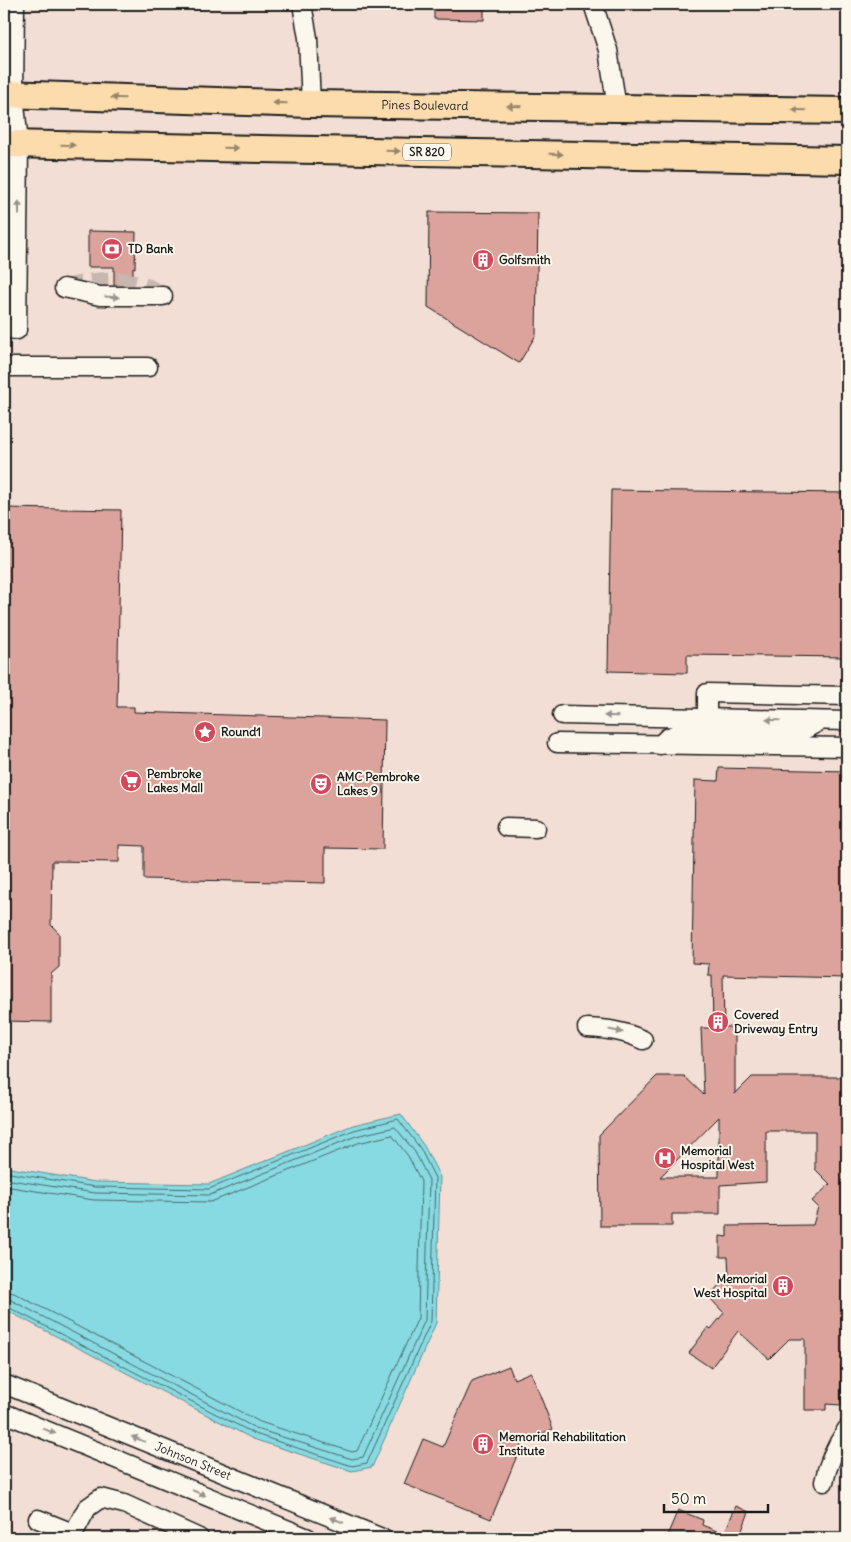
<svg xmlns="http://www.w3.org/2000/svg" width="851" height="1542" font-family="Delius,sans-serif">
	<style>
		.water { fill: #88dae2; stroke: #5d8e93 }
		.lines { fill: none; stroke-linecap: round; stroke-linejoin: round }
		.shore { stroke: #47686b; stroke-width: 1 }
		.building { fill: #dca39c; stroke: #1c1c1c; fill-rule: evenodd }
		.minor-tunnel { stroke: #c7b7af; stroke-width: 18; stroke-dasharray: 18 9; stroke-linecap: butt }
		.minor-casing { stroke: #1c1c1c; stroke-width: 21 }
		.highway-casing { stroke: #1c1c1c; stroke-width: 30 }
		.minor { stroke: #fbf7ec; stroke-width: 18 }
		.highway { stroke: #fcdcac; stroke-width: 26 }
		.oneway { fill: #97866b }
		.oneway2 { fill: #97948e }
		.labels { text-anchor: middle; stroke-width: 4; stroke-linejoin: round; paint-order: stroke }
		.shield { fill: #fbf7ec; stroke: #5f5e5a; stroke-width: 1 }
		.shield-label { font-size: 11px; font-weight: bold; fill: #1c1c1c }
		.street-label { font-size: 12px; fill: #1c1c1c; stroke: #fbf7ec }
		.poi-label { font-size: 12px; font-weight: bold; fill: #1c1c1c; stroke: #fbf7ec; text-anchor: start }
	</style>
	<rect width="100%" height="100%" fill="#f2ded4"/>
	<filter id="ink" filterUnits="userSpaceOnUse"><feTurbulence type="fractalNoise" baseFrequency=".02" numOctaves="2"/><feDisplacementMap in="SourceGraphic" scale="10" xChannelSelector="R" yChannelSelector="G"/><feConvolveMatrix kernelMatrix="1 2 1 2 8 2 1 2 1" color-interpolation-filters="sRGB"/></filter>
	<g filter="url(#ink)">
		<polygon class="water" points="401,1114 424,1146 440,1177 436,1323 372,1467 352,1471 253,1439 4,1309 4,1167 95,1182 209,1184 353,1125"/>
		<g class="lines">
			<g class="shore">
				<polyline points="4,1172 95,1187 209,1189 354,1130 398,1119 420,1148 435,1178 431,1321 367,1463 352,1466 255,1434 4,1305"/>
				<polyline points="4,1179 95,1193 210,1195 356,1136 395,1127 415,1152 429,1180 425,1320 363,1457 352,1459 257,1429 11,1300 4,1299"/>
				<polyline points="4,1186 94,1200 211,1202 358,1143 392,1135 408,1156 421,1181 418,1318 357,1451 352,1452 260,1422 14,1293 4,1291"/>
			</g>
		</g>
		<g class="building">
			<polygon points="434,4 484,4 484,20 434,19"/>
			<polygon points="429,212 538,213 536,335 519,363 428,307"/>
			<polygon points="88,231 136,232 135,268 133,267 133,285 114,285 114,267 88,267"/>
			<polygon points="611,490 847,493 847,657 687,655 687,673 608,671"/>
			<polygon points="4,508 121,510 117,707 134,707 134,712 385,720 383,849 325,848 325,883 144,879 144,846 119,845 119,862 52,861 51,925 59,933 59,967 51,974 51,1022 4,1021"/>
			<path d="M719 768 847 771V978L723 975 724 1027H735V1094L752 1077H847V1363H841V1405L826 1404V1410H805V1339H789L769 1359 738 1331 711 1368 689 1353 708 1327 711 1329 724 1313 708 1296 729 1276 728 1257H720V1236L727 1237V1226L813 1225 818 1207 812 1201 830 1184 815 1169V1131H766V1182L720 1185V1214H672V1226H600L599 1135 657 1076H684L704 1095 701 1028H713L712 975H708L709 964 692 963 695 780 718 781ZM719 1117V1177H660Z"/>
			<polygon points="509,1366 514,1379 531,1372 553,1429 523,1441 491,1519 404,1484 423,1439 443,1447 472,1381"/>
			<polygon points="736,1506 749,1512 739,1538 666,1538 678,1510 703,1520 702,1525 724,1534"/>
		</g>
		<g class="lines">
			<path class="minor-tunnel" d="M64 288C100 280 130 274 163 296"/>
			<g class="minor-casing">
				<g id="minor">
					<polyline points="302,4 308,38 311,104"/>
					<polyline points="593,4 608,50 617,108"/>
					<polyline points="64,288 100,296 163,296"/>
					<polyline points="4,329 17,330 19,144 14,94 15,4"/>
					<polyline points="4,367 148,367"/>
					<polyline points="562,715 847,721"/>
					<polyline points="707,718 707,693 847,696"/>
					<polyline points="557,743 847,747"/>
					<polyline points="660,745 667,738 681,732 788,734 800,732 820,721"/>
					<polyline points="506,827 536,828"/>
					<path d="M587 1028C607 1029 624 1031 643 1040"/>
					<path id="s1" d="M4 1384 382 1538"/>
					<polyline points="4,1413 308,1538"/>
					<path d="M824 1482C828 1462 836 1446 847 1429"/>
					<polyline points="38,1519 73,1533"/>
					<polyline points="71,1538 87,1508 101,1498 124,1504 199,1538"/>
				</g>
			</g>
			<g class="highway-casing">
				<g id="highway">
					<path id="s2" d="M4 94 311 104 847 111"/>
					<polyline points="4,144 847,160"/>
				</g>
			</g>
			<use href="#minor" class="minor"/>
			<use href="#highway" class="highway"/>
		</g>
		<defs><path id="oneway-solid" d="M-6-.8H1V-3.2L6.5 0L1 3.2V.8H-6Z" transform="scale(1.25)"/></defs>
		<g class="oneway">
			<use href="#oneway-solid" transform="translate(118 98) rotate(-178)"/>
			<use href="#oneway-solid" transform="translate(280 103) rotate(-178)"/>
			<use href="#oneway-solid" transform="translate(514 106) rotate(-179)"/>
			<use href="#oneway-solid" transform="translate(799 110) rotate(-179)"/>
			<use href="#oneway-solid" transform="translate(68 145) rotate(1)"/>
			<use href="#oneway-solid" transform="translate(231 148) rotate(1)"/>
			<use href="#oneway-solid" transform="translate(393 151) rotate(1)"/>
			<use href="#oneway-solid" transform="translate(556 154) rotate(1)"/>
		</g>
		<g class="oneway2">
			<use href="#oneway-solid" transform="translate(19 208) rotate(-90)"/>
			<use href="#oneway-solid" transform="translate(112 297) rotate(3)"/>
			<use href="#oneway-solid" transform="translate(611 716) rotate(-179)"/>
			<use href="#oneway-solid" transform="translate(773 720) rotate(-179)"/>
			<use href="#oneway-solid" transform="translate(616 1031) rotate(11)"/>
			<use href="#oneway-solid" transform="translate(49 1431) rotate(22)"/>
			<use href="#oneway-solid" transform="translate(138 1439) rotate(-158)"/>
			<use href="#oneway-solid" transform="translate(199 1493) rotate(22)"/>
			<use href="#oneway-solid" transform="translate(337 1520) rotate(-158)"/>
		</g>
	</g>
	<defs>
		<g id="bank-disc" transform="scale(1.125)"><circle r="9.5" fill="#d1495b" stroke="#fbf7ec"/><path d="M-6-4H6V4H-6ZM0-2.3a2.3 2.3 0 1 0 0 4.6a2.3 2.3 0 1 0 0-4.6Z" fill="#fff"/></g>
		<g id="building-disc" transform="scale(1.125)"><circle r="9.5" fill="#d1495b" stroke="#fbf7ec"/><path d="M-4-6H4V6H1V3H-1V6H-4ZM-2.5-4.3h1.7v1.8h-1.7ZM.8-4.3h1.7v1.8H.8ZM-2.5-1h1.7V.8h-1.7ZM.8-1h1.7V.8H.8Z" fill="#fff"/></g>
		<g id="sight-disc" transform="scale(1.125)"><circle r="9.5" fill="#d1495b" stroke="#fbf7ec"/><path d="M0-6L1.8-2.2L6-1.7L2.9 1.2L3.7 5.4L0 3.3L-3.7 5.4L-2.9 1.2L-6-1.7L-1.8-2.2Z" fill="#fff"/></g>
		<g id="supermarket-disc" transform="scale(1.125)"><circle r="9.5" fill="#d1495b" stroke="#fbf7ec"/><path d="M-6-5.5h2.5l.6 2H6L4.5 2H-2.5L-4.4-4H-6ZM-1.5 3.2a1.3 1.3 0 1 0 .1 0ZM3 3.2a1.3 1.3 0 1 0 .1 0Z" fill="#fff"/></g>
		<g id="theatre-disc" transform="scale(1.125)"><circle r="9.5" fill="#d1495b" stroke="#fbf7ec"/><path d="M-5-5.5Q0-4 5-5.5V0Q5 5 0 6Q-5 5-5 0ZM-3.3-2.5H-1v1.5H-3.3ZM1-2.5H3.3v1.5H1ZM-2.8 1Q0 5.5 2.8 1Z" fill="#fff"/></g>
		<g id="hospital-disc" transform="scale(1.125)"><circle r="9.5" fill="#d1495b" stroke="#fbf7ec"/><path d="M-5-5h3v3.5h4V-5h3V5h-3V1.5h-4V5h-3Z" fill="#fff"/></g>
	</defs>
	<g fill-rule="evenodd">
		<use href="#bank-disc" x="112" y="249"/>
		<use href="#building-disc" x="483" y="260"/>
		<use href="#sight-disc" x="205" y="732"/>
		<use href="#supermarket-disc" x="131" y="781"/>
		<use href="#theatre-disc" x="321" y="784"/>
		<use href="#building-disc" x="718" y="1022"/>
		<use href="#hospital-disc" x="665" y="1158"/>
		<use href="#building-disc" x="783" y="1286"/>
		<use href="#building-disc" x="483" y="1444"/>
	</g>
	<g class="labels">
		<rect class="shield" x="403" y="143.5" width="48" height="17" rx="4"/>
		<g class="shield-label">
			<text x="427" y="156">SR 820</text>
		</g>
		<g class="street-label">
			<text dy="4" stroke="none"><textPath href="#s2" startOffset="421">Pines Boulevard</textPath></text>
			<text dy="4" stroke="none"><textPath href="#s1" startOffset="204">Johnson Street</textPath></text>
		</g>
		<g class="poi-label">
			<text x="128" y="253">TD Bank</text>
			<text x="499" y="264">Golfsmith</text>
			<text x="221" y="736">Round1</text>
			<text x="147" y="778">Pembroke<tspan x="147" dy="14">Lakes Mall</tspan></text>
			<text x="337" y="781">AMC Pembroke<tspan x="337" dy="14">Lakes 9</tspan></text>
			<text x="734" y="1019">Covered<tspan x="734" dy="14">Driveway Entry</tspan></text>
			<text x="681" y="1155">Memorial<tspan x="681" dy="14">Hospital West</tspan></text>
			<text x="767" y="1283" text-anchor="end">Memorial<tspan x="767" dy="14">West Hospital</tspan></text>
			<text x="499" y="1441">Memorial Rehabilitation<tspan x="499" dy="14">Institute</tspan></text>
		</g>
	</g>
	<rect width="851" height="1542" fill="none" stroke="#fbf7ec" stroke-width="20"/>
	<rect x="10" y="10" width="831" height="1522" fill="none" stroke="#1c1c1c" stroke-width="2" filter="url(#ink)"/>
	<path d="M664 1504v8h104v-8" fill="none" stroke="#1c1c1c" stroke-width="2.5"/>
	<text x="671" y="1504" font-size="15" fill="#1c1c1c" stroke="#fbf7ec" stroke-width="4" paint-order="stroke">50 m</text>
</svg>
